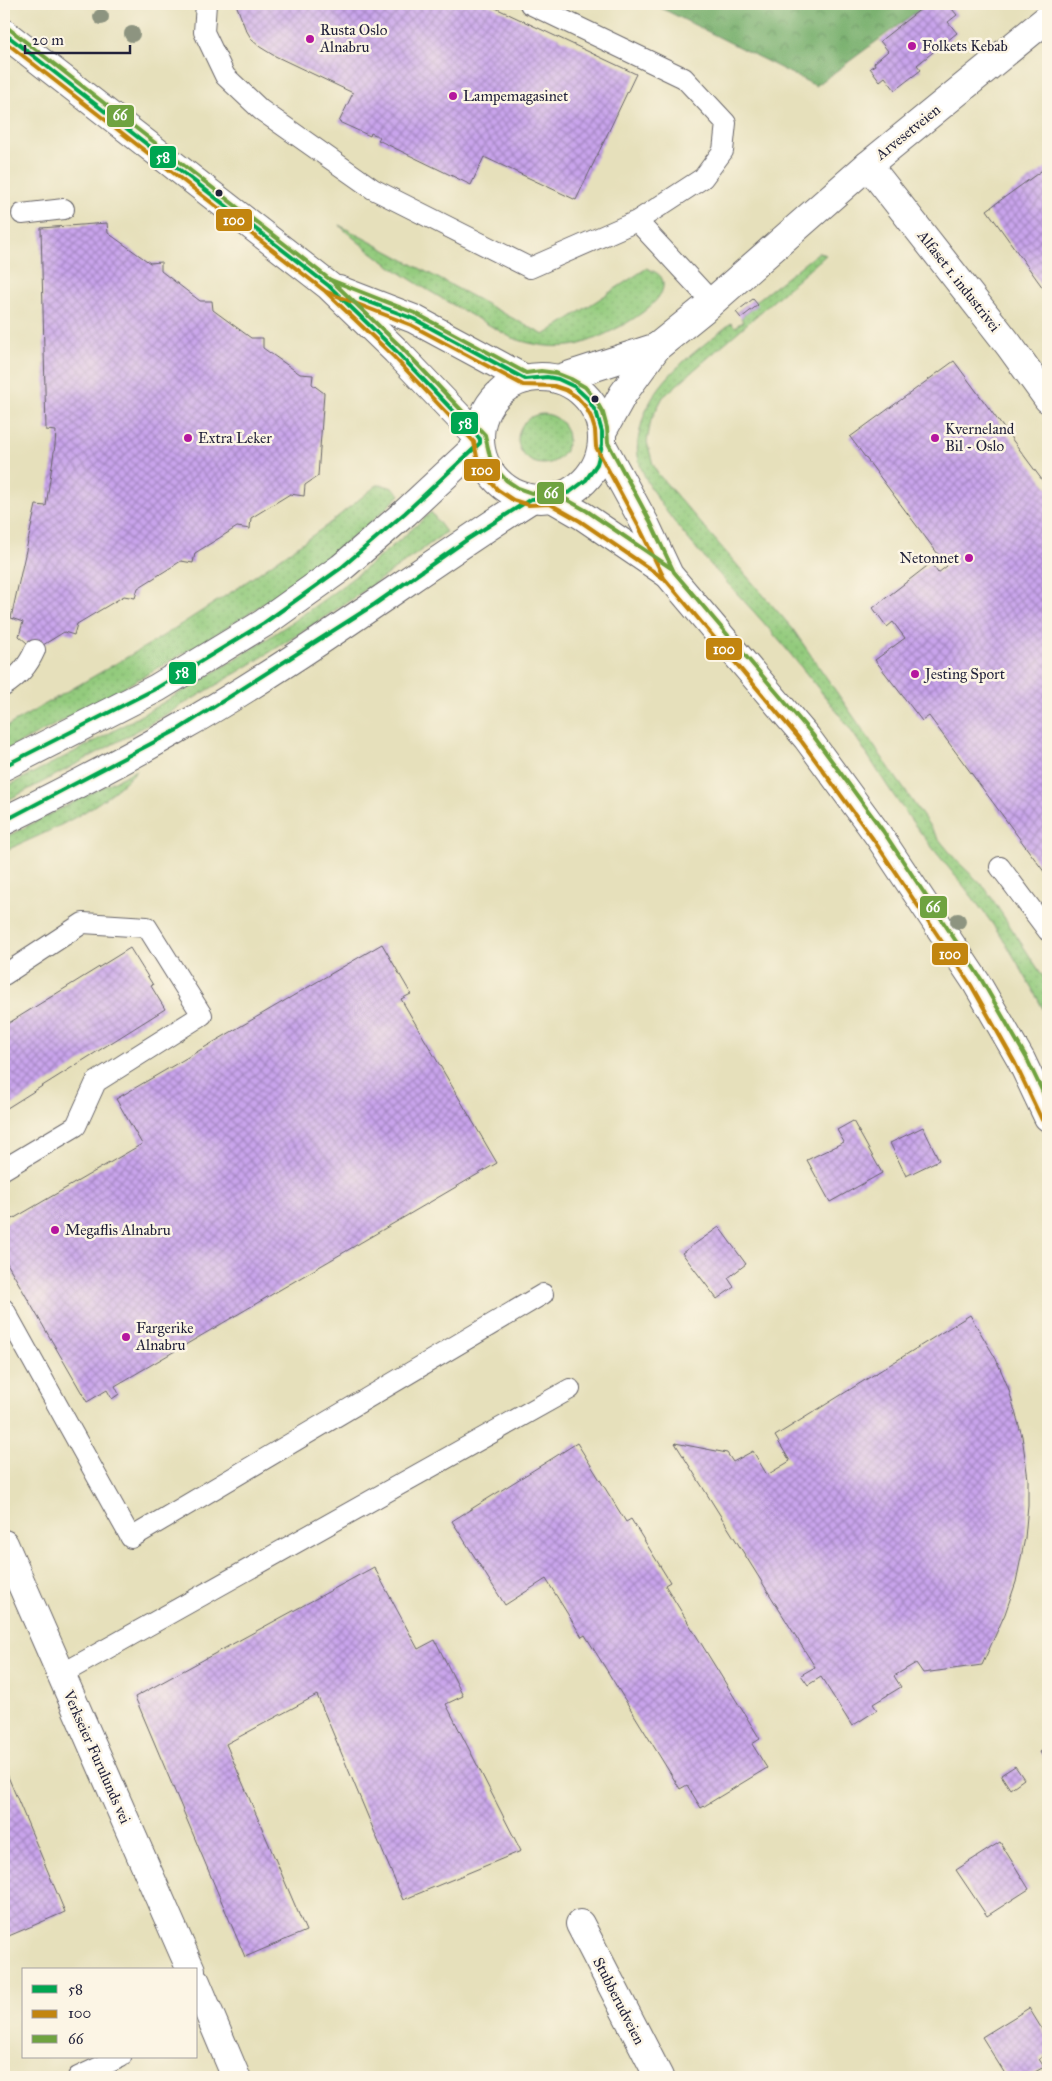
<svg xmlns="http://www.w3.org/2000/svg" width="1052" height="2081" font-family="'IM FELL Great Primer',serif">
	<style>
		.grass { fill: url(#grass-dots); stroke: #5a765c }
		.forest { fill: url(#forest-crowns); stroke: #4c6854 }
		.building { fill: url(#building-cross-hatch) }
		.lines { fill: none; stroke-linecap: round; stroke-linejoin: round }
		.lane-casing { stroke: #676468; stroke-width: 22 }
		.street-casing { stroke: #676468; stroke-width: 30 }
		.secondary-casing { stroke: #676468; stroke-width: 30 }
		.lane { stroke: #fff; stroke-width: 20 }
		.street { stroke: #fff; stroke-width: 28 }
		.secondary { stroke: #fff; stroke-width: 28 }
		.bus-1-casing { stroke: #fcf5e5; stroke-width: 8 }
		.bus-2-casing { stroke: #fcf5e5; stroke-width: 8 }
		.bus-3-casing { stroke: #fcf5e5; stroke-width: 8 }
		.bus-1 { stroke: #00a651; stroke-width: 4 }
		.bus-2 { stroke: #c2850f; stroke-width: 4 }
		.bus-3 { stroke: #6fa340; stroke-width: 4 }
		.tree { fill: #8d9480 }
		.poi-dot { fill: #b5179e; stroke: #fcf5e5; stroke-width: 2 }
		.bus-dot { fill: #22223b; stroke: #fcf5e5; stroke-width: 2 }
		.labels { text-anchor: middle; stroke-width: 5; stroke-linejoin: round; paint-order: stroke }
		.poi-label { font-size: 15px; fill: #22223b; stroke: #fcf5e5; text-anchor: start }
		.street-label { font-size: 15px; fill: #22223b; stroke: #fcf5e5 }
		.line-badge { stroke: #fcf5e5; stroke-width: 2 }
		.badge-label { font-size: 14px; text-anchor: middle; font-weight: bold; fill: #fff }
	</style>
	<defs>
		<pattern id="grass-dots" width="8" height="8" patternUnits="userSpaceOnUse" patternTransform="scale(1.25)"><rect width="8" height="8" fill="#93cb7d"/><path d="M2 2h.1M6 6h.1" fill="none" stroke="#7eae6d" stroke-width="1.8" stroke-linecap="round"/></pattern>
		<pattern id="forest-crowns" width="20" height="18" patternUnits="userSpaceOnUse" patternTransform="scale(1.25)"><rect width="20" height="18" fill="#76af6c"/><path d="M2 6a3 3 0 1 1 6 0M12 15a3 3 0 1 1 6 0" fill="none" stroke="#608e5a"/></pattern>
		<pattern id="building-cross-hatch" width="8" height="8" patternUnits="userSpaceOnUse" patternTransform="scale(1.25)"><rect width="8" height="8" fill="#c9a4ec"/><path d="M0 0l8 8M0 8l8-8" fill="none" stroke="#a385c0"/></pattern>
	</defs>
	<rect width="100%" height="100%" fill="#fcf5e5"/>
	<filter id="ink" filterUnits="userSpaceOnUse"><feTurbulence type="fractalNoise" baseFrequency=".02" numOctaves="2"/><feDisplacementMap in="SourceGraphic" scale="10" xChannelSelector="R" yChannelSelector="G"/><feConvolveMatrix kernelMatrix="1 2 1 2 8 2 1 2 1" color-interpolation-filters="sRGB"/></filter>
	<filter id="wash" filterUnits="userSpaceOnUse"><feTurbulence type="fractalNoise" baseFrequency=".0096" numOctaves="4" result="noise"/><feDisplacementMap in="SourceGraphic" scale="20" xChannelSelector="R" yChannelSelector="G"/><feGaussianBlur stdDeviation="1.12" result="paint"/><feColorMatrix in="noise" values="0 0 0 0 0 0 0 0 0 0 0 0 0 0 0 0 0 1.4 0 .05"/><feComposite in="paint" operator="in"/></filter>
	<g filter="url(#wash)">
		<rect width="100%" height="100%" fill="#e6e0bb"/>
		<g class="grass">
			<path d="M339 225 544 335 647 268C652 271 660 273 662 279 674 305 596 341 576 345 554 349 533 345 512 338 452 304 389 272 339 225Z"/>
			<path d="M819 252 826 255 663 397 651 420 647 442 653 464 658 474 792 628 938 838 956 860 985 888 1048 984V1018C1028 981 1008 943 982 910 957 876 928 845 904 810 881 779 862 743 838 713 813 682 789 651 763 622 730 584 645 502 638 456 636 446 639 435 641 426 652 379 696 352 731 323L735 327 743 321 741 318 757 305 755 302Z"/>
			<circle cx="543" cy="439" r="25"/>
			<path d="M377 485C387 485 394 487 400 495 318 574 227 630 128 685 87 708 46 730 4 751V728L155 641 236 589 326 526Z"/>
			<path d="M431 512 446 532C307 636 158 723 4 802V788C46 766 90 745 131 721 237 661 341 596 431 512Z"/>
			<path d="M138 769C103 808 51 831 4 851V838Z"/>
		</g>
		<polygon class="forest" points="653,4 927,4 816,86"/>
		<g id="blocks">
			<g class="building">
				<polygon points="236,4 487,4 636,74 576,200 484,157 471,185 378,140 380,137 371,133 370,136 339,122 353,93 273,55 260,47 252,40 245,28"/>
				<polygon points="927,4 948,4 957,15 948,22 957,33 917,65 921,70 895,90 885,77 880,81 870,68 875,65 874,63 888,51 880,41"/>
				<polygon points="1048,166 1048,284 1043,288 987,210"/>
				<polygon points="107,223 108,233 150,263 161,262 161,271 200,301 212,301 213,310 251,338 263,338 263,348 300,374 313,375 312,384 324,393 318,476 305,485 304,496 290,494 251,518 250,529 237,527 195,553 193,563 181,561 138,588 135,598 124,596 77,624 74,635 64,632 35,650 19,636 23,622 11,618 36,505 46,506 55,445 56,431 46,430 41,228"/>
				<polygon points="753,299 758,305 741,318 736,312"/>
				<polygon points="954,361 1048,488 1048,877 929,716 922,721 875,660 905,638 893,622 887,627 873,608 931,563 938,573 947,566 850,437"/>
				<polygon points="382,944 411,994 401,999 497,1163 115,1386 119,1394 112,1399 107,1390 87,1402 4,1258 4,1224 142,1144 116,1099"/>
				<polygon points="130,948 153,985 151,986 165,1009 4,1110 4,1026"/>
				<polygon points="853,1121 882,1173 830,1202 807,1160 844,1142 837,1130"/>
				<polygon points="923,1127 939,1160 906,1176 890,1143"/>
				<polygon points="719,1227 746,1264 728,1278 734,1287 717,1299 682,1253"/>
				<polygon points="970,1315 996,1359 1008,1387 1022,1436 1028,1479 1028,1505 1025,1538 1016,1582 1005,1614 982,1665 923,1673 916,1663 894,1676 901,1687 873,1704 877,1710 852,1726 821,1677 808,1685 801,1675 815,1667 675,1443 727,1453 733,1462 753,1451 767,1475 790,1461 775,1436"/>
				<polygon points="577,1443 626,1522 631,1519 670,1582 665,1585 760,1739 752,1744 767,1768 701,1808 687,1785 680,1789 585,1635 582,1637 546,1579 505,1605 452,1521"/>
				<polygon points="374,1567 418,1649 435,1640 463,1696 446,1704 521,1851 403,1900 317,1695 226,1744 306,1931 245,1957 135,1697"/>
				<polygon points="1048,1747 1048,1765 1040,1752"/>
				<polygon points="1015,1766 1024,1779 1010,1789 1001,1775"/>
				<polygon points="4,1767 65,1912 4,1938"/>
				<polygon points="1000,1842 1029,1889 987,1916 956,1870"/>
				<polygon points="1029,2008 1048,2039 1048,2053 1039,2059 1044,2067 1026,2077 1007,2077 982,2037"/>
			</g>
		</g>
	</g>
	<g filter="url(#ink)">
		<use href="#blocks" fill-opacity="0" stroke="#676468" stroke-width="1"/>
		<g class="lines">
			<g class="lane-casing">
				<g id="lane">
					<polyline points="206,4 204,32 225,76 261,110 373,189 530,268 637,221 703,178 723,151 726,123 684,78 530,4"/>
					<polyline points="22,214 64,209"/>
					<polyline points="637,221 712,302"/>
					<path d="M4 686C19 676 28 666 35 650"/>
					<polyline points="1000,867 1048,931"/>
					<polyline points="4,975 83,923 147,927 202,1015 96,1082 76,1126 4,1169"/>
					<polyline points="4,1309 131,1538 543,1294"/>
					<polyline points="60,1675 570,1389"/>
					<polyline points="78,2077 121,2057"/>
				</g>
			</g>
			<g class="street-casing">
				<g id="street">
					<polyline points="868,165 1009,345 1048,399"/>
					<polyline points="558,379 657,347"/>
					<polyline points="602,432 623,394 657,347 704,309 868,165 1048,18"/>
					<polyline points="4,1544 191,1970"/>
					<polyline points="580,1924 659,2077"/>
					<polyline points="196,1982 236,2077"/>
				</g>
			</g>
			<g class="secondary-casing">
				<g id="secondary">
					<polyline points="4,33 329,286 396,351 480,439"/>
					<polyline points="339,290 414,319 525,379"/>
					<circle cx="541" cy="438" r="61"/>
					<polyline points="602,445 645,524 669,575 807,738 878,835 976,982 1021,1060 1048,1117"/>
					<polyline points="552,498 583,516 668,574"/>
					<polyline points="4,766 157,688 264,623 341,568 405,513 480,443"/>
					<path d="M4 821C63 792 121 762 178 729 301 660 413 574 531 499"/>
				</g>
			</g>
			<use href="#lane" class="lane"/>
			<use href="#street" class="street"/>
			<use href="#secondary" class="secondary"/>
			<g class="bus-1-casing">
				<g id="bus-1">
					<polyline points="4,33 329,286 396,351 480,439 480,443 405,513 341,568 264,623 157,688 4,766"/>
					<polyline points="4,821 179,729 375,604 468,539 531,499 552,498 570,492 586,480 597,464 602,445 602,432 597,414 588,399 575,387 558,379 547,377 525,379 414,319 361,299"/>
				</g>
			</g>
			<g class="bus-2-casing">
				<g id="bus-2">
					<polyline points="4,41 325,291 392,355 474,442 478,462 486,477 498,490 513,500 529,505 550,504 580,521 663,578"/>
					<polyline points="327,292 411,325 523,385 554,386 566,390 577,397 585,406 591,417 595,430 596,447 639,527 664,578 802,742 873,839 971,985 1015,1063 1042,1120"/>
				</g>
			</g>
			<g class="bus-3-casing">
				<g id="bus-3">
					<polyline points="8,28 333,282 401,347 485,435 490,457 496,469 506,480 518,488 532,493 555,493 587,511 671,568"/>
					<polyline points="331,280 417,314 526,373 541,371 556,373 571,379 585,387 595,399 603,413 607,428 608,443 650,521 674,572 812,734 883,831 981,979 1026,1057 1048,1103"/>
				</g>
			</g>
			<use href="#bus-1" class="bus-1"/>
			<use href="#bus-2" class="bus-2"/>
			<use href="#bus-3" class="bus-3"/>
		</g>
		<g class="tree">
			<circle cx="101" cy="17" r="8"/>
			<circle cx="132" cy="34" r="8"/>
			<circle cx="958" cy="921" r="8"/>
		</g>
	</g>
	<g class="poi-dot">
		<circle cx="310" cy="39" r="5"/>
		<circle cx="912" cy="46" r="5"/>
		<circle cx="453" cy="96" r="5"/>
		<circle cx="188" cy="438" r="5"/>
		<circle cx="935" cy="438" r="5"/>
		<circle cx="969" cy="558" r="5"/>
		<circle cx="915" cy="674" r="5"/>
		<circle cx="55" cy="1230" r="5"/>
		<circle cx="126" cy="1337" r="5"/>
	</g>
	<g class="bus-dot">
		<circle cx="219" cy="193" r="4.5"/>
		<circle cx="595" cy="399" r="4.5"/>
	</g>
	<g class="labels">
		<g class="poi-label">
			<text x="320" y="35">Rusta Oslo<tspan x="320" dy="17">Alnabru</tspan></text>
			<text x="922" y="51">Folkets Kebab</text>
			<text x="463" y="101">Lampemagasinet</text>
			<text x="945" y="434">Kverneland<tspan x="945" dy="17">Bil - Oslo</tspan></text>
			<text x="198" y="443">Extra Leker</text>
			<text x="959" y="563" text-anchor="end">Netonnet</text>
			<text x="925" y="679">Jesting Sport</text>
			<text x="65" y="1235">Megaflis Alnabru</text>
			<text x="136" y="1333">Fargerike<tspan x="136" dy="17">Alnabru</tspan></text>
		</g>
		<g class="street-label">
			<text transform="translate(908 132) rotate(-39)" y="5">Arvesetveien</text>
			<text transform="translate(959 281) rotate(52)" y="5">Alfaset 1. industrivei</text>
			<text transform="translate(97 1757) rotate(66)" y="5">Verkseier Furulunds vei</text>
			<text transform="translate(619 2001) rotate(63)" y="5">Stubberudveien</text>
		</g>
	</g>
	<g class="line-badge">
		<rect x="106" y="104" width="29" height="24" rx="5" fill="#6fa340"/>
		<rect x="149" y="145" width="28" height="24" rx="5" fill="#00a651"/>
		<rect x="215" y="208" width="38" height="24" rx="5" fill="#c2850f"/>
		<rect x="450" y="411" width="29" height="24" rx="5" fill="#00a651"/>
		<rect x="463" y="458" width="38" height="24" rx="5" fill="#c2850f"/>
		<rect x="536" y="481" width="29" height="24" rx="5" fill="#6fa340"/>
		<rect x="705" y="637" width="38" height="24" rx="5" fill="#c2850f"/>
		<rect x="168" y="661" width="29" height="24" rx="5" fill="#00a651"/>
		<rect x="919" y="895" width="29" height="24" rx="5" fill="#6fa340"/>
		<rect x="931" y="942" width="38" height="24" rx="5" fill="#c2850f"/>
	</g>
	<g class="badge-label">
		<text x="120" y="120">66</text>
		<text x="163" y="162">58</text>
		<text x="234" y="225">100</text>
		<text x="465" y="428">58</text>
		<text x="482" y="475">100</text>
		<text x="551" y="498">66</text>
		<text x="724" y="654">100</text>
		<text x="182" y="677">58</text>
		<text x="933" y="912">66</text>
		<text x="950" y="959">100</text>
	</g>
	<rect width="1052" height="2081" fill="none" stroke="#fcf5e5" stroke-width="20"/>
	<rect x="22" y="1968" width="175" height="90" fill="#fcf5e5" stroke="#a5a1a1"/>
	<rect x="32" y="1985" width="25" height="8" fill="#00a651" stroke="#a5a1a1"/>
	<text x="68" y="1994" font-size="15" fill="#22223b">58</text>
	<rect x="32" y="2010" width="25" height="8" fill="#c2850f" stroke="#a5a1a1"/>
	<text x="68" y="2018" font-size="15" fill="#22223b">100</text>
	<rect x="32" y="2035" width="25" height="8" fill="#6fa340" stroke="#a5a1a1"/>
	<text x="68" y="2044" font-size="15" fill="#22223b">66</text>
	<path d="M25 45v8h105v-8" fill="none" stroke="#22223b" stroke-width="2.5"/>
	<text x="32" y="45" font-size="15" fill="#22223b" stroke="#fcf5e5" stroke-width="4" paint-order="stroke">20 m</text>
</svg>
